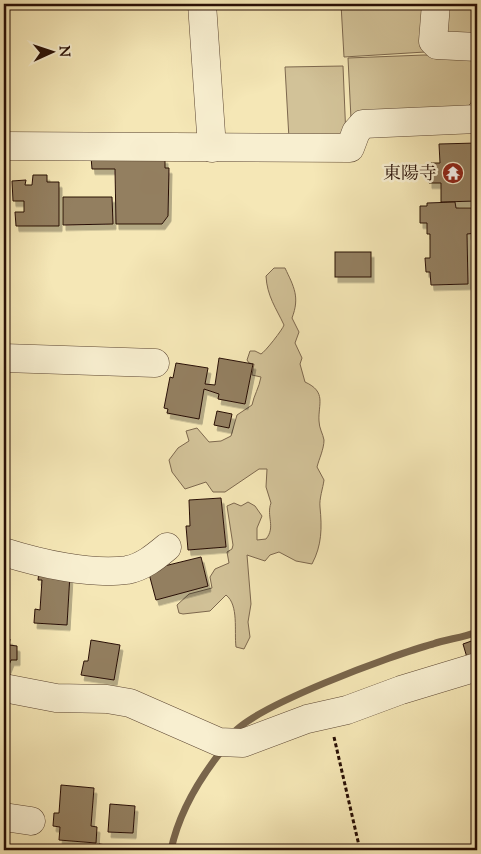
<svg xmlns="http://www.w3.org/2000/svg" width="481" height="854" font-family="'Sorts Mill Goudy','Noto Serif JP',serif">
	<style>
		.green { fill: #d2c298; stroke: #7d684e }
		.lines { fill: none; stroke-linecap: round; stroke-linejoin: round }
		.stream { stroke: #79654b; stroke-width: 7 }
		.building { fill: #937f61; stroke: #280f05; filter: url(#shadow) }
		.minor-casing { stroke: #5b4531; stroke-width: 29 }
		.path { stroke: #280f05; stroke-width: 3; stroke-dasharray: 4 2.5; stroke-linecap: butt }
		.minor { stroke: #f8efd0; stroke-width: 28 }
		.labels { text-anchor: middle; stroke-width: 5; stroke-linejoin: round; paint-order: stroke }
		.poi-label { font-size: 18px; fill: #280f05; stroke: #f8efd0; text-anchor: end }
	</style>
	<defs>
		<filter id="shadow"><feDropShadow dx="3" dy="5.5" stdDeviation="0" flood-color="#0004"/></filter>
	</defs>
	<rect width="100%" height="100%" fill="#f5e7b6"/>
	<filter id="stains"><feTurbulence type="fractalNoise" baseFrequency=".004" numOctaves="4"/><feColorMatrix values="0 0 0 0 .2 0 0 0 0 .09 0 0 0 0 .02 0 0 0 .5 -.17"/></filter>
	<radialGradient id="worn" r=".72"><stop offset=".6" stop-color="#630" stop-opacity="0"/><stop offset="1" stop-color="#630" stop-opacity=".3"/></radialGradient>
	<g class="green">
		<polygon points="341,4 428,4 425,52 344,57"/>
		<polygon points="443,4 477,4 477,41 449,39"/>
		<polygon points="424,55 473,56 477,61 471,103 461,113 351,119 348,58"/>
		<polygon points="343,66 346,138 289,139 285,67"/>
		<path d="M274 268H285C294 287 300 297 292 318L299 332 295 343 302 358 300 364 305 382C327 392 318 404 319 421 319 428 323 434 324 440 324 449 319 459 317 467L324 480C323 488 319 499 320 507 322 528 322 545 312 564L296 561 279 552 270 555 265 561 247 555 251 604 248 622 250 637 244 649 236 647C234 631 239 605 226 595L210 611 183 614 179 613 177 605 189 594 212 588 210 577 215 569 229 563 227 552 232 549 233 545 227 506 234 503 241 506 248 502 255 506 262 516 257 528V540L266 539C276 527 266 516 271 503L266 487 267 469H259L225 492H213L206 482 185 489 172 472 169 460 178 448 189 441 186 431 197 428 209 442 221 441 231 436 237 415 252 405C254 395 259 388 261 377L252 375 254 364 249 363 247 360 250 351H255L261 354C265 352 283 329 284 325 276 308 267 296 266 276Z"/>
	</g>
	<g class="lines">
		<g class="stream">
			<path d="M231 736C250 707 395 654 433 644 447 639 462 638 477 632"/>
			<path d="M171 850C179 812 199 779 223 749"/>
		</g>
	</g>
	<g class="building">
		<polygon points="477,143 477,201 441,202 441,183 429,183 429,163 440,163 439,144"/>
		<polygon points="91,157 165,158 165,168 169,168 168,216 162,224 116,224 115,169 92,169"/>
		<polygon points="33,175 47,175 47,182 59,182 59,226 16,226 15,212 24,212 24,201 13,201 12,181 26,180 25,185 32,185"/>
		<polygon points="63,197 112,197 113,224 63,225"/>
		<polygon points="455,202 456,208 477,208 477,233 467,234 468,284 431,285 430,272 426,272 425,258 430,258 430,234 427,234 427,223 420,223 420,206 427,206 427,203"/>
		<rect x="335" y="252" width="36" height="25"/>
		<polygon points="219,358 253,364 245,404 218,399 219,394 204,389 199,419 167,413 168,409 164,408 170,377 173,378 176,363 208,368 205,384 215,385"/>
		<polygon points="217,411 232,414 229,428 214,425"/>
		<polygon points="221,498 226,547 188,550 186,526 190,526 189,500"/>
		<polygon points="201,557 208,586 156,600 148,570"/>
		<polygon points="39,572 70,574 67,625 34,623 35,609 40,610 42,580 38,580"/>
		<polygon points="4,639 10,639 9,645 17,646 17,660 11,660 7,670 4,670 4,676"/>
		<polygon points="477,639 477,658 468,661 463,644"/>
		<polygon points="91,640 120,645 114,680 81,675 84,661 88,661"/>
		<polygon points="61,785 94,788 91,826 97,827 96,843 59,840 60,827 53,826 54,813 59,813"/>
		<polygon points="110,804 135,806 133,833 108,832"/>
		<polygon points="99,844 107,845 107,850 98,850"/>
	</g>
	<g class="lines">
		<g class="minor-casing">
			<g id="minor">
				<polyline points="202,4 212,148"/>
				<polyline points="436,4 433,41 437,45 477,47"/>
				<polyline points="4,146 350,148 356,132 363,124 477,119"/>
				<polyline points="4,358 155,363"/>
				<path d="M4 552C39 563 90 575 127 570 143 567 155 557 167 547"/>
				<polyline points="4,688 56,698 107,699 130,703 219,742 243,743 307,719 347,710 401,690 477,667"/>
				<polyline points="4,817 31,821"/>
			</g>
		</g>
		<polyline class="path" points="334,737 360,850"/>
		<use href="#minor" class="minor"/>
	</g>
	<defs>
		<g id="temple-disc" transform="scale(1.125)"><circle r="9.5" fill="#8f2418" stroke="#f8efd0"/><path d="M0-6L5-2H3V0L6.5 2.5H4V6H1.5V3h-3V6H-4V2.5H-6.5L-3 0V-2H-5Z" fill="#fff"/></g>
	</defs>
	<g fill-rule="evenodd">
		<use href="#temple-disc" x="453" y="173"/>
	</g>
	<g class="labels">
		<g class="poi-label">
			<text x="437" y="179">東陽寺</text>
		</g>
	</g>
	<rect width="481" height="854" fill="none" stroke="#f5e7b6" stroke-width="20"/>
	<rect x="5" y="5" width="471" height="844" fill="none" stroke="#280f05" stroke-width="2.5"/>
	<rect x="10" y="10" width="461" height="834" fill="none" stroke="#280f05"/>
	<g transform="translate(52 52) rotate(87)" stroke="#f8efd0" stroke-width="4" paint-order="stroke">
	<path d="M0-4L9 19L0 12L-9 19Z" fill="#280f05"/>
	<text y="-8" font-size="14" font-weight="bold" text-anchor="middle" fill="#280f05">N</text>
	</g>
	<rect width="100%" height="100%" filter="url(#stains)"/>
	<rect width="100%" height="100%" fill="url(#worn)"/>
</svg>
